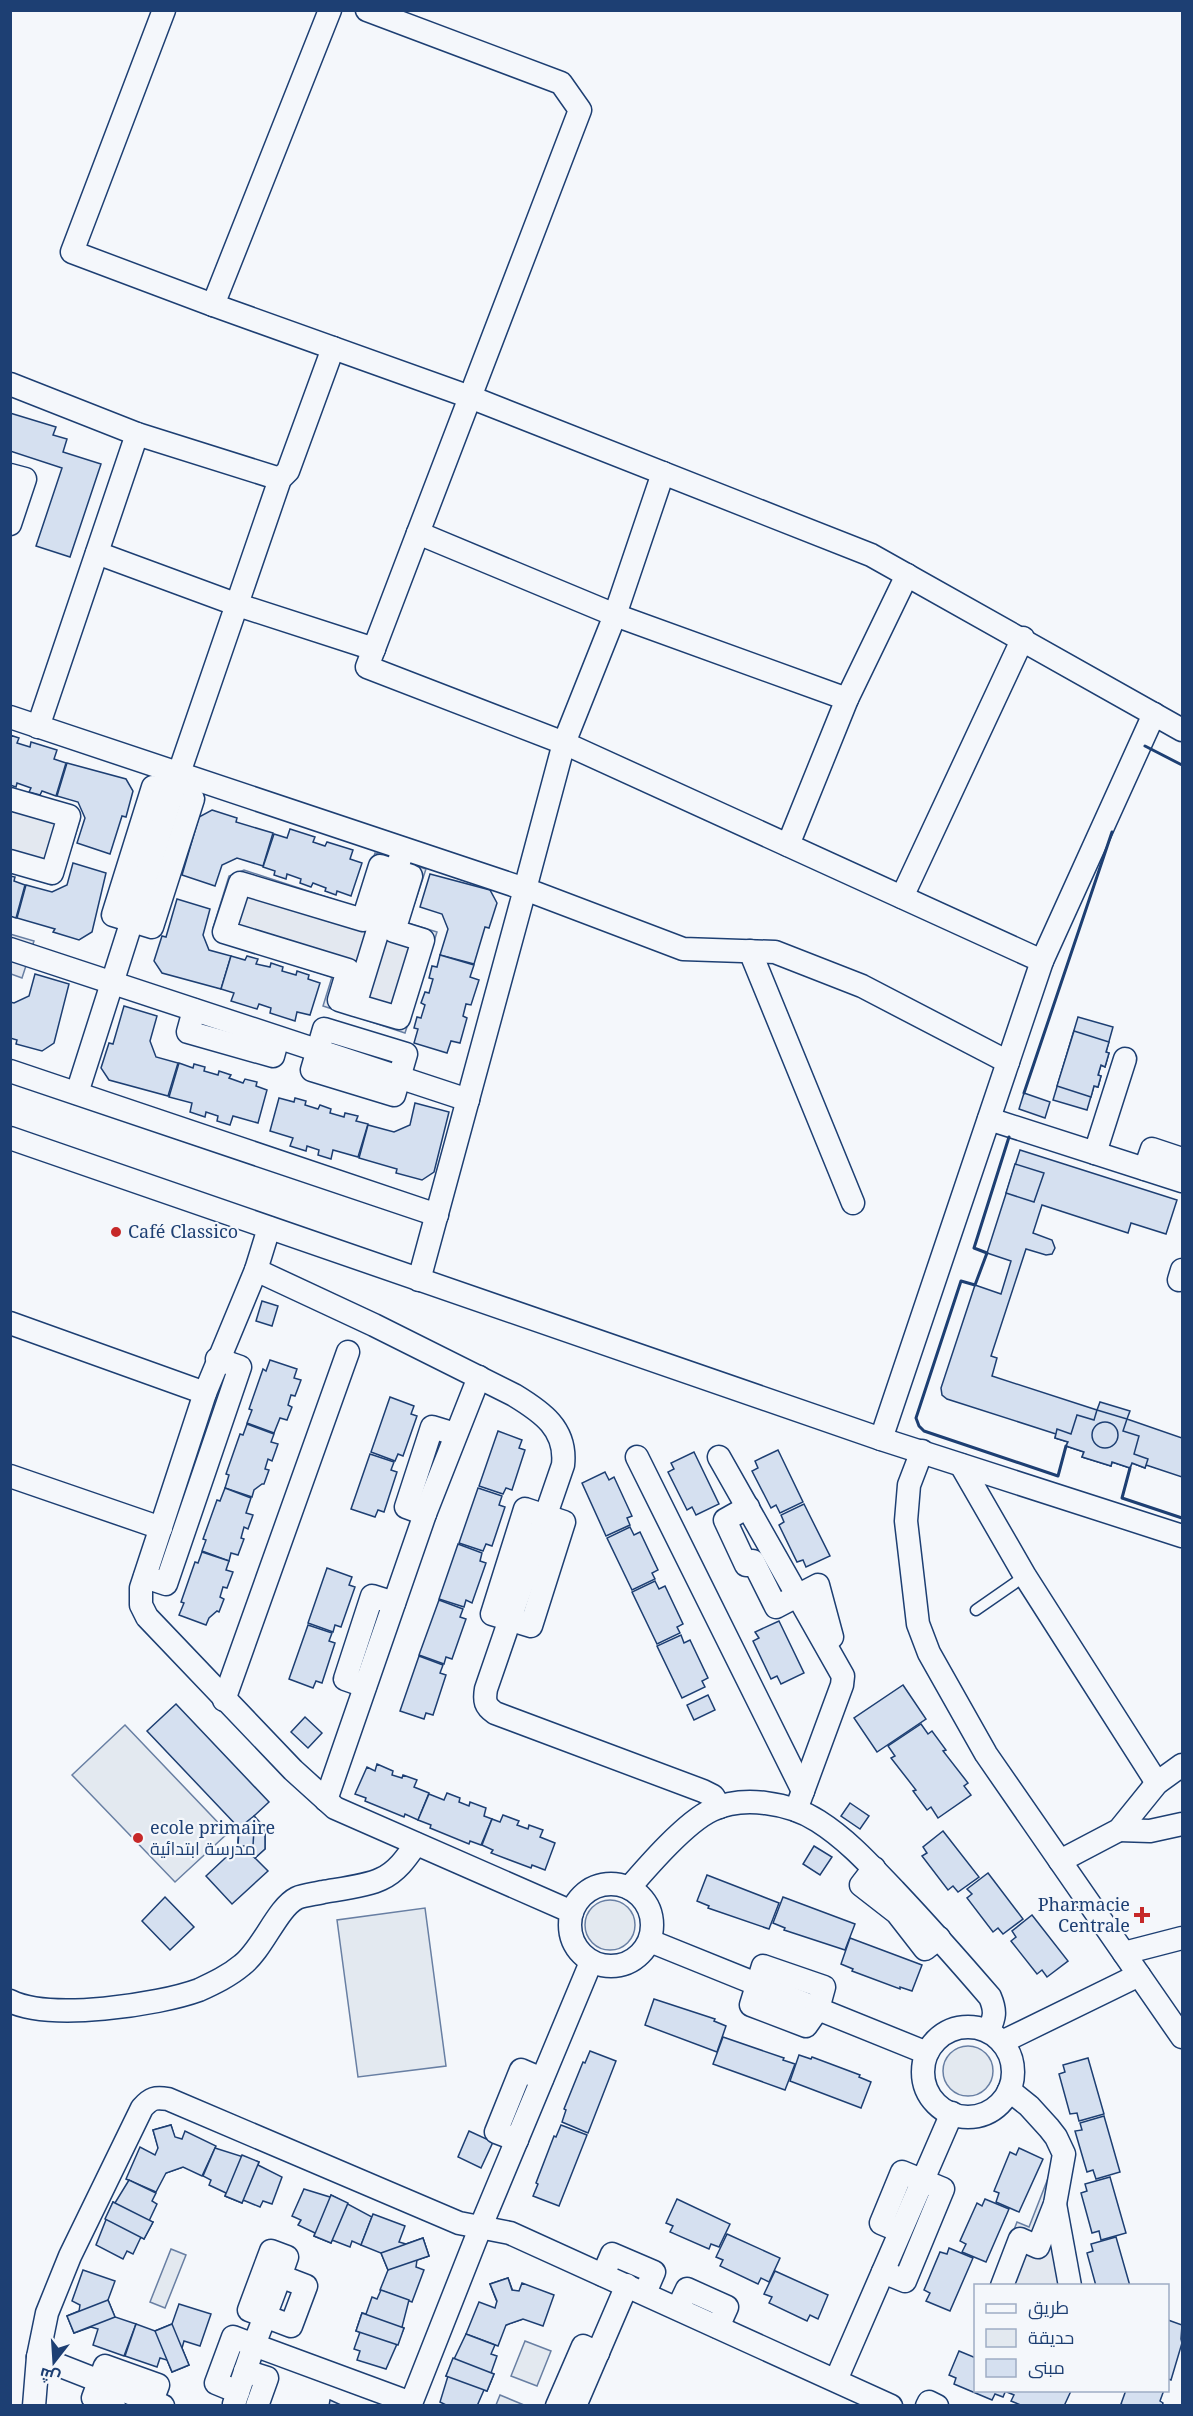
<svg xmlns="http://www.w3.org/2000/svg" width="1193" height="2416" font-family="'Noto Serif',Cairo,serif">
	<style>
		.green { fill: #e3e9f0; stroke: #687fa3; stroke-width: 1.5 }
		.parking { fill: #e3e8f0; stroke: #687fa3; stroke-width: 1.5 }
		.building { fill: #d5e0f0; stroke: #1d3f73; stroke-width: 1.5 }
		.lines { fill: none; stroke-linecap: round; stroke-linejoin: round }
		.lane-casing { stroke: #1d3f73; stroke-width: 13 }
		.street-casing { stroke: #1d3f73; stroke-width: 25 }
		.lane { stroke: #f4f7fb; stroke-width: 10 }
		.street { stroke: #f4f7fb; stroke-width: 22 }
		.wall { stroke: #1d3f73; stroke-width: 3 }
		.poi-dot { fill: #c62828; stroke: #f4f7fb; stroke-width: 2 }
		.labels { text-anchor: middle; stroke-width: 4.5; stroke-linejoin: round; paint-order: stroke }
		.poi-label { font-size: 18px; fill: #1d3f73; stroke: #f4f7fb; text-anchor: start }
	</style>
	<rect width="100%" height="100%" fill="#f4f7fb"/>
	<g class="green">
		<polygon points="125,1725 228,1833 175,1882 72,1775"/>
		<circle cx="610" cy="1925" r="25"/>
		<polygon points="425,1908 446,2066 358,2077 337,1920"/>
		<circle cx="968" cy="2071" r="25"/>
		<polygon points="171,2249 186,2255 165,2308 150,2302"/>
		<polygon points="525,2341 551,2351 537,2386 511,2376"/>
		<polygon points="500,2395 524,2405 496,2405"/>
	</g>
	<g class="parking">
		<polygon points="10,788 74,807 80,820 62,878 52,885 11,872"/>
		<polygon points="375,853 426,869 408,923 437,932 405,1033 323,1006 332,977 218,941 213,928 229,876 244,870 357,907"/>
		<polygon points="10,934 34,941 22,978 11,974"/>
		<polygon points="1054,2163 1079,2285 992,2286 1017,2222 1029,2227"/>
	</g>
	<g class="building">
		<polygon points="10,413 56,427 53,435 67,439 63,452 101,464 70,557 36,546 62,468 10,451"/>
		<polygon points="10,735 19,738 17,743 30,747 31,742 57,750 54,759 66,763 56,796 42,791 40,795 29,792 31,788 17,783 16,787 10,785"/>
		<polygon points="67,763 126,779 133,791 126,817 122,816 110,854 77,843 85,818 78,802 57,796"/>
		<polygon points="212,810 237,818 236,822 273,833 263,866 237,858 222,865 215,886 182,875 199,817"/>
		<polygon points="290,829 315,837 313,842 325,846 327,842 353,850 350,859 362,863 351,896 337,891 336,895 325,891 326,888 313,883 311,887 300,883 301,879 287,874 286,879 274,875 275,871 263,867 274,834 287,838"/>
		<polygon points="73,863 106,873 92,932 79,940 53,932 55,929 17,918 26,885 52,892 67,885"/>
		<polygon points="430,874 490,890 497,903 489,928 485,927 474,964 440,955 448,929 442,914 420,907"/>
		<polygon points="10,876 15,877 14,881 25,885 16,918 10,916"/>
		<polygon points="177,899 210,909 203,935 209,950 231,956 221,989 162,973 154,961 162,936 166,937"/>
		<polygon points="440,955 474,965 470,977 479,980 471,1005 466,1004 463,1016 467,1018 460,1043 451,1041 447,1053 414,1043 418,1029 414,1028 417,1017 421,1018 425,1005 421,1003 425,992 429,993 433,979 429,978 432,966 437,967"/>
		<polygon points="231,956 245,960 247,956 258,959 256,964 270,967 271,963 283,967 282,971 296,975 297,971 309,975 308,979 320,983 310,1015 297,1012 295,1021 270,1013 271,1008 259,1004 257,1009 231,1001 234,993 221,989"/>
		<polygon points="35,974 69,984 54,1043 42,1051 16,1044 17,1040 10,1038 10,1002 14,1003 29,996"/>
		<polygon points="124,1006 157,1016 150,1041 156,1057 178,1063 168,1096 109,1080 101,1068 109,1043 113,1044"/>
		<polygon points="1078,1017 1113,1027 1106,1052 1109,1053 1105,1067 1101,1065 1098,1075 1101,1076 1098,1087 1094,1086 1087,1110 1053,1100"/>
		<polygon points="1074,1031 1109,1042 1106,1052 1109,1053 1105,1067 1101,1065 1098,1075 1101,1076 1098,1087 1094,1086 1091,1097 1057,1086"/>
		<polygon points="179,1063 193,1068 194,1064 205,1067 204,1071 218,1075 219,1071 231,1075 229,1078 243,1083 245,1079 257,1082 256,1086 267,1090 258,1123 233,1116 230,1125 217,1121 218,1116 206,1112 205,1117 190,1112 192,1103 169,1097"/>
		<polygon points="1024,1093 1050,1102 1045,1118 1019,1109"/>
		<polygon points="279,1098 294,1102 295,1098 306,1101 305,1105 318,1109 320,1105 331,1109 330,1113 344,1117 345,1113 358,1116 356,1121 368,1124 358,1157 333,1150 331,1159 318,1155 319,1150 307,1146 306,1151 290,1146 293,1138 270,1131"/>
		<polygon points="415,1103 449,1112 434,1172 422,1180 396,1173 397,1169 359,1158 368,1125 394,1132 410,1125"/>
		<polygon points="1020,1150 1177,1200 1166,1234 1131,1223 1128,1233 1042,1205 1033,1233 1052,1240 1055,1248 1052,1254 1046,1255 1026,1249 991,1356 997,1358 992,1376 1097,1410 1100,1402 1130,1411 1127,1419 1182,1438 1182,1477 1146,1465 1145,1468 1132,1463 1130,1468 1112,1462 1111,1466 1082,1457 1084,1452 1066,1446 1068,1442 1055,1438 1056,1434 947,1399 942,1395 941,1388 975,1285 1001,1294 1011,1261 987,1253"/>
		<polygon points="1015,1164 1044,1173 1034,1202 1006,1193"/>
		<polygon points="262,1301 278,1306 272,1326 256,1321"/>
		<polygon points="270,1360 297,1369 294,1378 301,1380 295,1396 291,1395 288,1405 292,1407 287,1420 280,1418 274,1433 247,1423 252,1410 249,1409 263,1369 266,1371"/>
		<polygon points="390,1397 414,1406 411,1414 417,1416 403,1456 398,1454 395,1461 371,1452"/>
		<polygon points="1097,1410 1127,1419 1123,1431 1139,1436 1134,1454 1148,1459 1145,1468 1132,1463 1130,1468 1112,1462 1111,1466 1082,1457 1084,1452 1066,1446 1068,1442 1055,1438 1057,1429 1071,1434 1077,1415 1094,1420"/>
		<circle cx="1105" cy="1435" r="13"/>
		<polygon points="247,1424 274,1434 271,1442 278,1444 272,1461 268,1459 265,1469 269,1470 264,1484 262,1484 254,1490 252,1497 225,1488 229,1475 226,1474 240,1434 243,1435"/>
		<polygon points="498,1431 522,1440 519,1448 525,1450 512,1490 506,1488 503,1494 479,1486"/>
		<polygon points="778,1450 803,1502 780,1513 776,1505 771,1508 752,1471 758,1468 755,1461"/>
		<polygon points="694,1452 719,1504 696,1515 692,1507 687,1510 668,1472 674,1469 671,1463"/>
		<polygon points="370,1454 394,1462 391,1470 397,1472 384,1512 378,1510 375,1517 351,1509"/>
		<polygon points="605,1472 609,1480 614,1477 632,1516 627,1518 630,1525 606,1536 582,1483"/>
		<polygon points="225,1488 251,1498 246,1513 253,1515 248,1529 244,1527 241,1538 244,1539 238,1555 231,1553 229,1561 202,1551 206,1540 203,1539 217,1500 220,1501"/>
		<polygon points="478,1488 502,1496 499,1505 505,1507 492,1546 486,1544 483,1551 459,1543"/>
		<polygon points="804,1504 830,1556 806,1567 803,1560 797,1562 779,1525 784,1522 781,1515"/>
		<polygon points="630,1527 634,1535 640,1532 658,1570 652,1573 655,1579 632,1590 607,1538"/>
		<polygon points="458,1544 482,1553 480,1561 486,1563 472,1603 466,1600 464,1607 439,1599"/>
		<polygon points="202,1552 229,1561 226,1570 233,1572 227,1588 223,1587 220,1597 224,1599 219,1612 217,1611 209,1618 206,1625 179,1615 184,1603 181,1602 195,1562 198,1563"/>
		<polygon points="327,1568 352,1577 349,1585 355,1587 341,1627 335,1625 333,1632 308,1623"/>
		<polygon points="655,1581 659,1589 665,1586 683,1624 677,1627 680,1633 657,1644 632,1592"/>
		<polygon points="439,1600 463,1609 460,1617 466,1619 452,1659 446,1657 444,1664 419,1655"/>
		<polygon points="779,1621 804,1673 781,1684 777,1676 771,1679 753,1641 759,1638 755,1632"/>
		<polygon points="308,1625 332,1633 329,1641 335,1643 322,1683 316,1681 313,1688 289,1679"/>
		<polygon points="681,1635 684,1643 690,1640 708,1678 702,1681 705,1687 682,1698 657,1646"/>
		<polygon points="419,1656 443,1665 440,1673 446,1675 433,1715 426,1713 424,1719 400,1711"/>
		<polygon points="903,1685 926,1719 877,1752 854,1718"/>
		<polygon points="708,1695 715,1710 694,1720 687,1705"/>
		<polygon points="176,1704 269,1802 254,1816 265,1828 265,1849 255,1858 268,1871 232,1904 206,1876 238,1846 239,1828 147,1731"/>
		<polygon points="305,1717 322,1733 308,1748 291,1732"/>
		<polygon points="921,1724 928,1734 932,1731 946,1750 943,1751 968,1783 964,1786 971,1795 938,1818 931,1807 927,1810 913,1791 916,1790 891,1758 895,1756 888,1746"/>
		<polygon points="377,1764 393,1771 392,1775 402,1778 403,1775 417,1780 414,1787 429,1793 418,1820 405,1814 404,1817 365,1801 366,1798 355,1794 367,1767 375,1771"/>
		<polygon points="447,1793 460,1798 459,1802 469,1806 470,1802 486,1808 484,1816 492,1819 481,1845 470,1841 469,1844 430,1828 431,1825 418,1820 429,1794 444,1800"/>
		<polygon points="850,1803 869,1816 860,1829 841,1816"/>
		<polygon points="503,1815 519,1821 517,1825 528,1829 529,1825 543,1830 540,1837 555,1843 545,1870 532,1865 531,1868 491,1853 493,1850 482,1845 492,1819 500,1822"/>
		<polygon points="254,1816 265,1828 265,1849 255,1858 238,1846 239,1828"/>
		<polygon points="239,1828 254,1829 253,1846 238,1846"/>
		<polygon points="943,1831 979,1877 958,1892 953,1886 948,1890 922,1856 927,1853 923,1847"/>
		<polygon points="814,1846 832,1857 820,1875 803,1864"/>
		<polygon points="988,1873 1023,1919 1003,1934 998,1928 993,1932 967,1898 972,1894 967,1889"/>
		<polygon points="707,1875 779,1903 769,1929 708,1908 709,1906 697,1901"/>
		<polygon points="165,1897 194,1927 170,1950 142,1921"/>
		<polygon points="783,1897 855,1924 845,1950 784,1930 785,1928 773,1923"/>
		<polygon points="1032,1915 1068,1961 1047,1977 1042,1970 1037,1974 1011,1941 1016,1937 1012,1931"/>
		<polygon points="850,1938 922,1965 912,1991 900,1987 900,1989 852,1971 853,1969 841,1964"/>
		<polygon points="654,1999 715,2019 714,2021 726,2026 717,2052 645,2025"/>
		<polygon points="723,2037 784,2058 783,2060 795,2064 785,2090 713,2064"/>
		<polygon points="590,2051 616,2061 588,2133 562,2122 566,2110 564,2109 583,2062 585,2063"/>
		<polygon points="799,2055 811,2059 812,2057 860,2075 859,2077 871,2082 861,2108 790,2081"/>
		<polygon points="1088,2058 1104,2114 1079,2121 1077,2113 1070,2114 1059,2074 1065,2072 1063,2065"/>
		<polygon points="1104,2116 1120,2172 1096,2179 1093,2170 1087,2172 1075,2131 1082,2130 1080,2123"/>
		<polygon points="171,2125 183,2167 166,2173 153,2130"/>
		<polygon points="171,2125 175,2137 182,2139 185,2131 216,2146 202,2176 183,2167 166,2173 156,2192 126,2179 140,2147 155,2155 158,2148 153,2130"/>
		<polygon points="561,2125 587,2135 559,2206 533,2196 538,2184 536,2183 554,2136 556,2137"/>
		<polygon points="469,2131 493,2142 481,2168 458,2157"/>
		<polygon points="215,2148 259,2162 258,2165 282,2177 272,2204 263,2201 260,2207 243,2200 242,2203 225,2196 226,2193 209,2185 211,2180 203,2176"/>
		<polygon points="1019,2148 1043,2159 1019,2212 996,2202 999,2193 994,2191 1010,2152 1016,2155"/>
		<polygon points="242,2155 259,2162 242,2203 225,2196"/>
		<polygon points="1110,2177 1126,2233 1101,2240 1099,2231 1092,2233 1081,2193 1087,2191 1085,2184"/>
		<polygon points="129,2180 156,2193 152,2201 157,2204 149,2221 153,2222 144,2239 141,2237 133,2254 127,2251 123,2259 96,2245 113,2202 115,2203"/>
		<polygon points="304,2189 330,2197 331,2195 372,2217 361,2245 352,2241 350,2247 332,2240 331,2243 314,2236 315,2233 298,2225 301,2220 292,2216"/>
		<polygon points="331,2195 348,2203 331,2243 314,2236"/>
		<polygon points="677,2199 730,2224 719,2247 711,2244 709,2249 670,2232 673,2226 666,2223"/>
		<polygon points="985,2199 1009,2209 986,2262 962,2252 966,2244 960,2241 977,2203 982,2206"/>
		<polygon points="113,2202 153,2222 144,2239 105,2219"/>
		<polygon points="373,2214 405,2226 399,2242 406,2244 423,2238 429,2256 417,2260 416,2267 424,2270 412,2302 380,2290 388,2270 381,2253 361,2245"/>
		<polygon points="727,2234 780,2258 769,2282 761,2278 758,2284 720,2266 723,2260 716,2257"/>
		<polygon points="1116,2237 1130,2286 1096,2286 1087,2253 1093,2251 1091,2244"/>
		<polygon points="423,2238 429,2256 388,2270 381,2253"/>
		<polygon points="949,2248 973,2258 950,2311 926,2301 930,2293 924,2290 940,2252 947,2254"/>
		<polygon points="83,2270 115,2281 108,2300 115,2317 136,2324 124,2356 93,2345 98,2329 91,2327 74,2333 67,2316 79,2311 80,2305 72,2301"/>
		<polygon points="775,2271 828,2295 818,2319 810,2315 807,2321 769,2303 772,2297 764,2294"/>
		<polygon points="508,2278 523,2319 506,2325 490,2284"/>
		<polygon points="508,2278 512,2290 519,2291 522,2283 554,2295 543,2326 523,2319 506,2325 498,2346 466,2334 479,2302 495,2308 497,2301 490,2284"/>
		<polygon points="381,2290 409,2300 402,2327 404,2328 386,2369 357,2360 360,2351 354,2349 360,2332 356,2331 362,2313 366,2314 372,2297 377,2299"/>
		<polygon points="108,2300 115,2317 74,2333 67,2316"/>
		<polygon points="179,2304 211,2314 200,2346 184,2341 182,2348 189,2365 172,2372 167,2360 160,2358 157,2367 125,2356 136,2324 155,2331 172,2324"/>
		<polygon points="362,2313 404,2328 398,2345 356,2331"/>
		<polygon points="1168,2320 1182,2325 1181,2339 1182,2343 1171,2380 1168,2379"/>
		<polygon points="172,2324 189,2365 172,2372 155,2331"/>
		<polygon points="466,2334 495,2345 491,2354 497,2356 491,2373 494,2374 487,2391 484,2390 477,2406 448,2406 440,2402 448,2376 446,2376"/>
		<polygon points="959,2351 976,2358 976,2390 1006,2390 1003,2397 995,2394 992,2400 954,2384 956,2378 949,2375"/>
		<polygon points="453,2358 494,2374 487,2391 446,2376"/>
		<polygon points="1008,2390 1070,2390 1071,2391 1064,2406 1023,2406 1011,2401 1014,2395 1007,2392"/>
		<polygon points="1126,2390 1164,2390 1160,2401 1163,2403 1162,2406 1125,2406 1121,2404"/>
		<polygon points="330,2400 343,2406 329,2406"/>
	</g>
	<g class="lines">
		<g class="lane-casing">
			<polyline id="lane" points="976,1610 1025,1576"/>
		</g>
		<g class="street-casing">
			<g id="street">
				<polyline points="164,10 72,252 213,305 330,10"/>
				<polyline points="367,10 561,83 580,110 418,533 615,615 564,743 1042,961 881,1439"/>
				<polyline points="213,305 470,397 871,555 1182,730"/>
				<polyline points="10,384 137,434 280,479"/>
				<polyline points="663,473 615,615 847,699"/>
				<polyline points="10,475 25,479 10,524"/>
				<polyline points="418,533 367,667 564,743 525,889 683,949 775,952 862,986 1008,1062"/>
				<polyline points="97,553 238,605 374,649"/>
				<polyline points="10,717 525,889 419,1280"/>
				<polyline points="38,727 137,434"/>
				<polygon points="153,787 193,799 152,927 113,915"/>
				<polyline points="10,799 69,816 52,873 10,861"/>
				<polyline points="788,845 847,699 907,575"/>
				<polyline points="902,897 1023,638"/>
				<polyline points="10,949 468,1100"/>
				<polyline points="750,951 853,1203"/>
				<polyline points="1042,961 1154,714"/>
				<polyline points="355,1005 399,1018 423,940 394,931 411,876 380,866 363,920 240,883 224,932 348,970 339,1000 355,1005 403,849"/>
				<polyline points="194,1010 188,1032 273,1056 278,1038"/>
				<polygon points="324,1029 406,1054 394,1095 312,1070"/>
				<polyline points="10,1071 437,1215"/>
				<polyline points="77,1093 179,773 280,479 288,471 333,348"/>
				<polyline points="989,1119 1182,1181"/>
				<polyline points="10,1138 881,1439 1182,1536"/>
				<polyline points="1095,1153 1125,1059"/>
				<polyline points="1145,1169 1152,1149 1182,1159"/>
				<polyline points="269,1228 256,1270 205,1393 141,1588 141,1605 147,1617 293,1770 335,1808 572,1912"/>
				<path d="M256 1270 374 1325 514 1395C542 1412 567 1429 563 1465L486 1689C484 1701 485 1706 495 1713L703 1791 713 1796 720 1807"/>
				<polyline points="1179,1280 1182,1270"/>
				<polyline points="10,1323 205,1393"/>
				<polyline points="922,1451 909,1485 906,1521 918,1624 929,1653 986,1754 1182,2037"/>
				<polyline points="637,1457 803,1791"/>
				<polyline points="719,1457 843,1676 842,1685 796,1810"/>
				<polyline points="961,1465 1025,1576 1157,1783"/>
				<polyline points="10,1476 161,1528"/>
				<polyline points="748,1507 725,1520 746,1565 753,1561 776,1607 818,1585 832,1637"/>
				<polygon points="525,1509 564,1522 531,1626 492,1614"/>
				<polyline points="425,1514 406,1507 432,1427 455,1434"/>
				<polyline points="145,1577 166,1584 240,1367 217,1359"/>
				<polyline points="365,1686 345,1679 372,1596 394,1603"/>
				<polyline points="224,1700 348,1352"/>
				<polyline points="326,1800 425,1514 479,1377"/>
				<polyline points="1119,1830 1150,1831 1182,1824"/>
				<polyline points="1060,1861 1119,1830 1157,1783 1182,1765"/>
				<polyline points="874,1868 861,1885 897,1913 925,1949 939,1938"/>
				<circle cx="611" cy="1925" r="41"/>
				<path d="M629 1888C648 1866 686 1822 712 1810 743 1795 790 1803 818 1821 848 1840 871 1866 895 1891 928 1926 959 1961 990 1997 996 2011 995 2018 988 2031"/>
				<polyline points="650,1941 927,2053"/>
				<polyline points="1124,1953 1182,1938"/>
				<polygon points="763,1966 824,1987 818,2009 806,2026 751,2005"/>
				<path d="M10 2001C50 2021 158 2005 199 1990 214 1983 229 1976 242 1965 263 1949 277 1908 297 1898 304 1895 315 1894 323 1892 340 1889 367 1886 381 1879 397 1872 407 1857 416 1844"/>
				<circle cx="968" cy="2072" r="45"/>
				<polyline points="1002,2042 1139,1975"/>
				<polyline points="517,2140 496,2132 521,2070 542,2079"/>
				<polyline points="1055,2204 1070,2286"/>
				<polyline points="883,2272 905,2281 943,2189 902,2172 881,2223 900,2231"/>
				<polyline points="603,2275 612,2254 654,2272 645,2293"/>
				<polyline points="1002,2286 1020,2239 1038,2247 1055,2204 1064,2154 1056,2137 1049,2128 1029,2106 1009,2090"/>
				<polyline points="678,2308 687,2289 727,2307 718,2327"/>
				<polyline points="38,2357 163,2406"/>
				<polyline points="245,2371 267,2378 257,2406"/>
				<polyline points="836,2380 952,2113"/>
				<path d="M238 2392 216 2383 233 2337 254 2345C265 2316 277 2286 287 2257L271 2251 249 2310 291 2326 306 2286 280 2276"/>
				<polyline points="234,2404 254,2345 411,2403"/>
				<path d="M34 2406 38 2357 47 2313 70 2256 142 2108C151 2098 155 2097 168 2099L459 2223 510 2233 891 2406"/>
				<polyline points="114,2406 93,2398 105,2366 158,2385 152,2401"/>
				<polyline points="410,2406 481,2226 591,1962"/>
				<polyline points="557,2406 583,2346 598,2353"/>
				<polyline points="575,2406 627,2285"/>
				<polyline points="927,2406 929,2402 937,2406"/>
			</g>
		</g>
		<use href="#lane" class="lane"/>
		<use href="#street" class="street"/>
		<g class="wall">
			<polyline points="1145,746 1182,765"/>
			<polyline points="1024,1093 1112,832"/>
			<polyline points="1009,1137 974,1248 987,1253 975,1285 961,1281 916,1418 919,1426 924,1431 1058,1476 1066,1446"/>
			<polyline points="1130,1468 1122,1498 1182,1518"/>
		</g>
	</g>
	<g class="poi-dot">
		<circle cx="116" cy="1232" r="6"/>
		<circle cx="138" cy="1838" r="6"/>
		<path d="M1139 1906h6v6h6v6h-6v6h-6v-6h-6v-6h6z"/>
	</g>
	<g class="labels">
		<g class="poi-label">
			<text x="128" y="1238">Café Classico</text>
			<text x="150" y="1834">ecole primaire<tspan x="150" dy="21">مدرسة ابتدائية</tspan></text>
			<text x="1130" y="1911" text-anchor="end">Pharmacie<tspan x="1130" dy="21">Centrale</tspan></text>
		</g>
	</g>
	<rect width="1193" height="2416" fill="none" stroke="#1d3f73" stroke-width="24"/>
	<rect x="974" y="2284" width="195" height="108" fill="#f4f7fb" stroke="#9eadc5" stroke-width="1.5"/>
	<rect x="986" y="2304" width="30" height="9" fill="#f4f7fb" stroke="#9eadc5" stroke-width="1.5"/>
	<text x="1028" y="2314" font-size="18" fill="#1d3f73">طريق</text>
	<rect x="986" y="2329" width="30" height="18" fill="#e3e9f0" stroke="#9eadc5" stroke-width="1.5"/>
	<text x="1028" y="2344" font-size="18" fill="#1d3f73">حديقة</text>
	<rect x="986" y="2359" width="30" height="18" fill="#d5e0f0" stroke="#9eadc5" stroke-width="1.5"/>
	<text x="1028" y="2374" font-size="18" fill="#1d3f73">مبنى</text>
	<g transform="translate(54 2362) rotate(197)" stroke="#f4f7fb" stroke-width="4.5" paint-order="stroke">
	<path d="M0-4.5L10 22L0 15L-10 22Z" fill="#1d3f73"/>
	<text y="-9" font-size="16" font-weight="bold" text-anchor="middle" fill="#1d3f73">ش</text>
	</g>
</svg>
